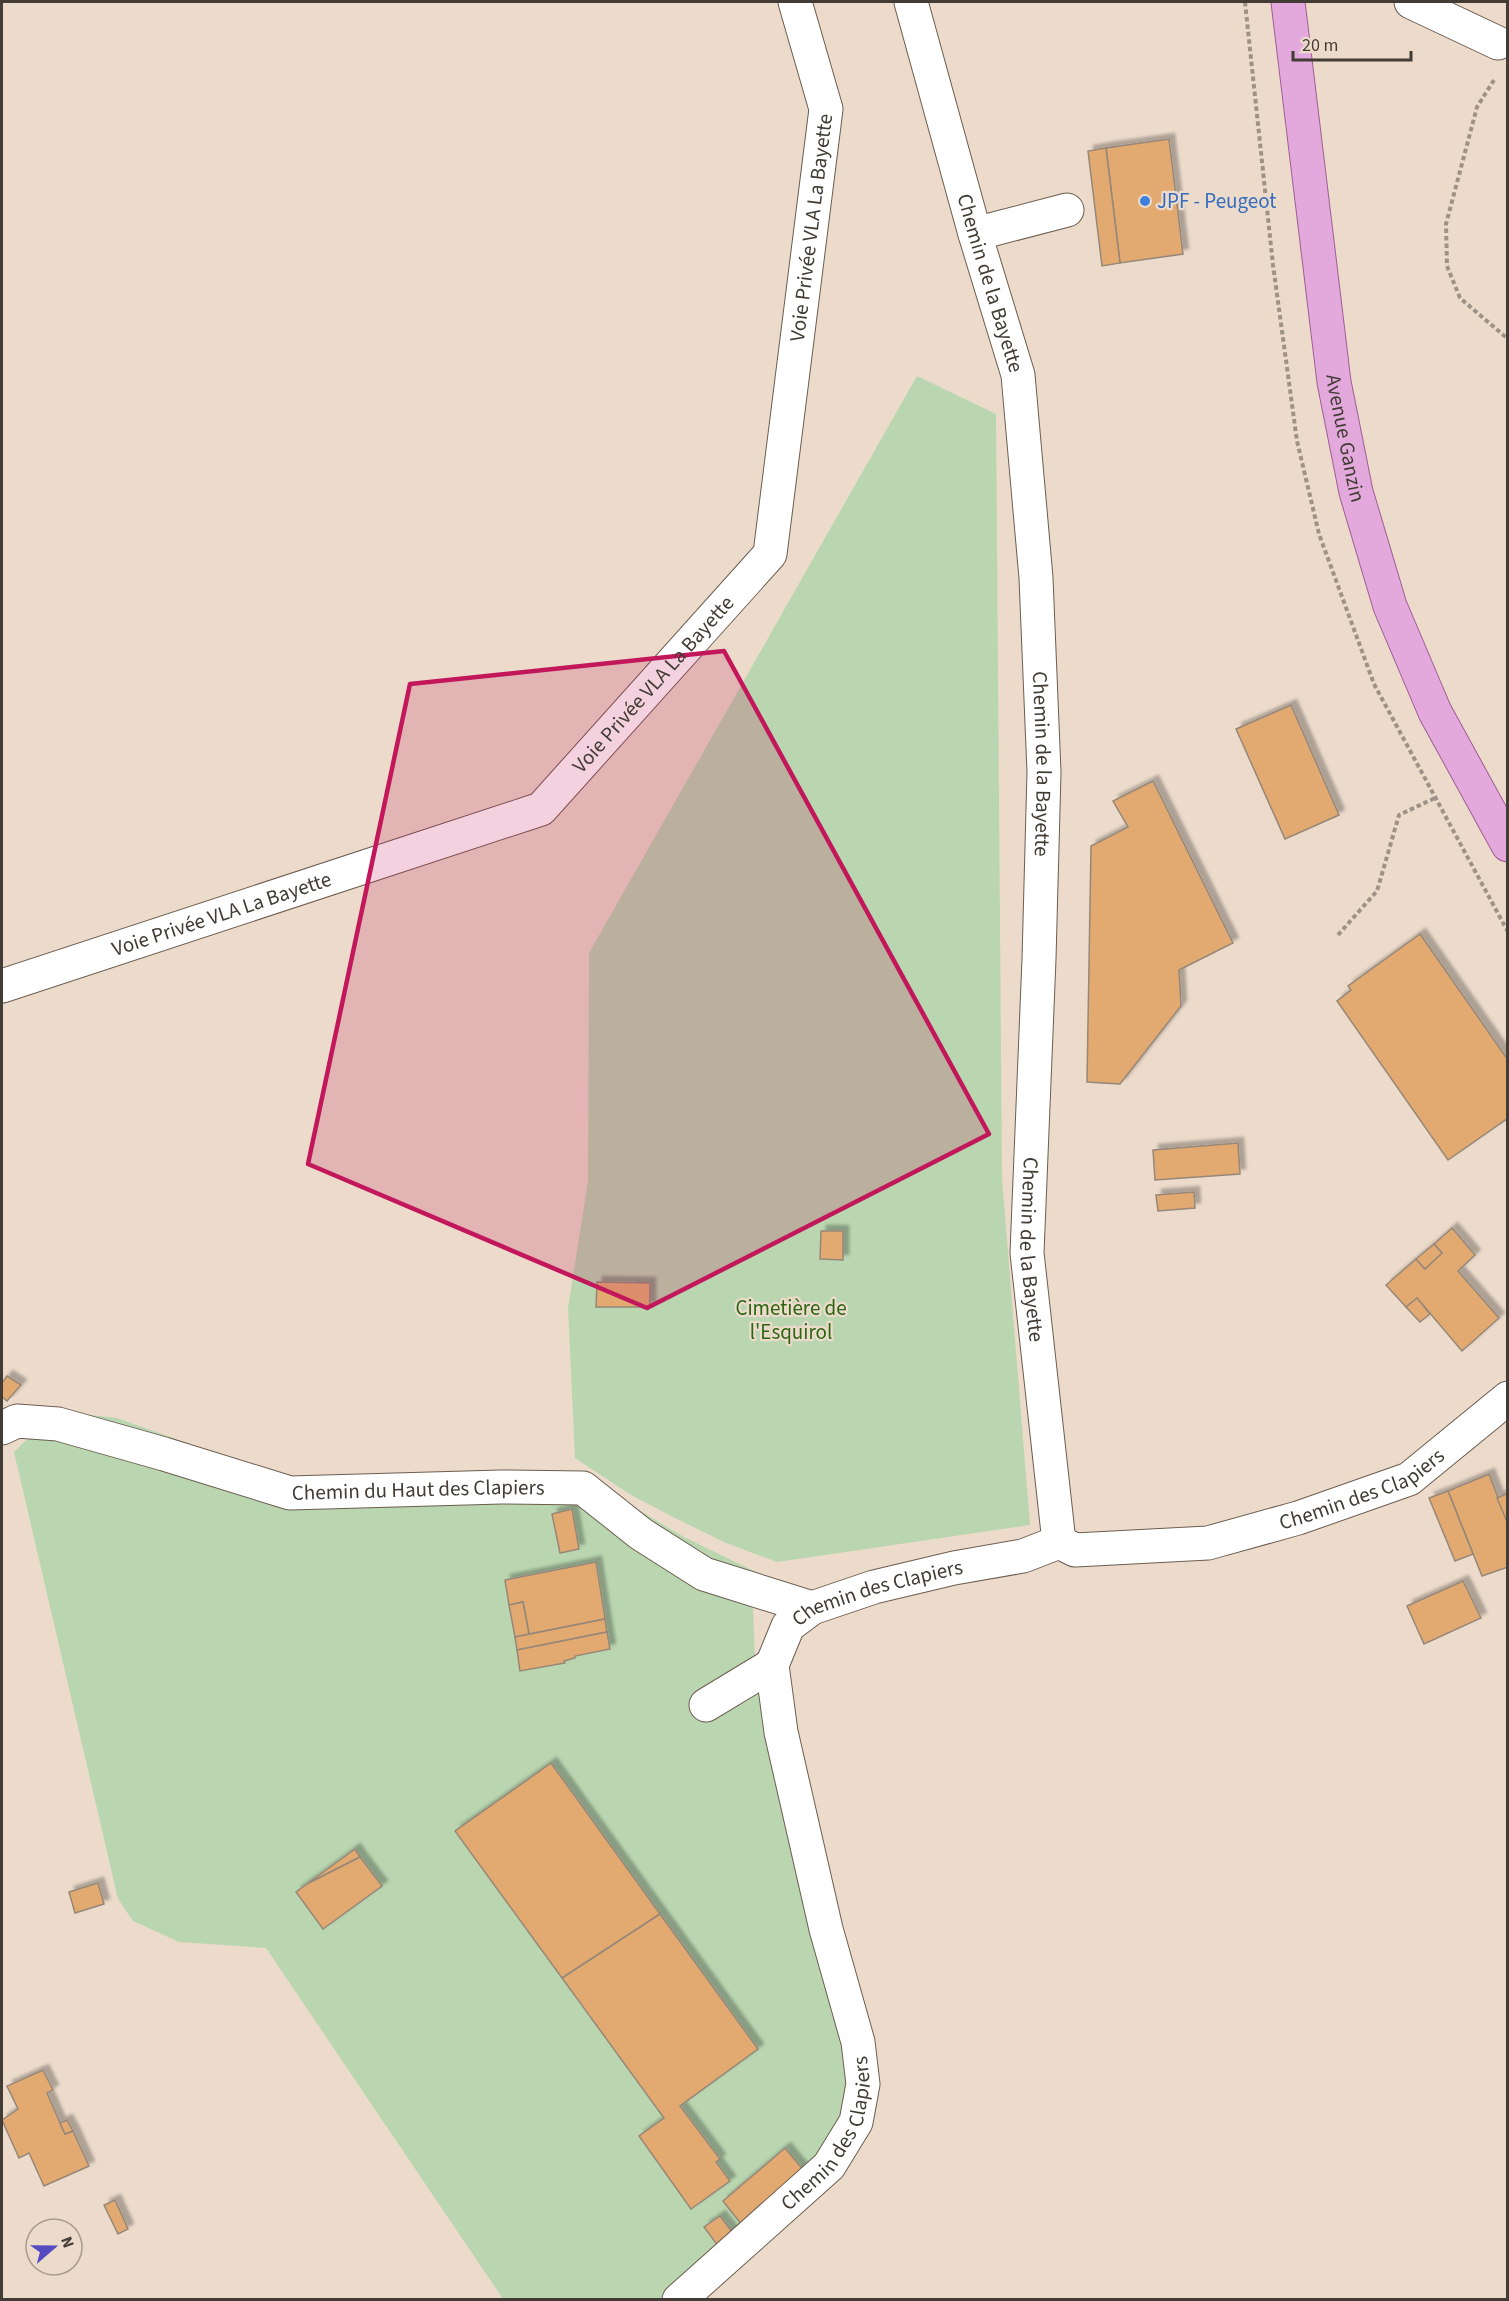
<svg xmlns="http://www.w3.org/2000/svg" width="1509" height="2301" font-family="'Source Sans 3',sans-serif">
	<style>
		.green { fill: #b9d6b0 }
		.building { fill: #e2aa71; stroke: #968778; stroke-width: 1.5; filter: url(#shadow) }
		.lines { fill: none; stroke-linecap: round; stroke-linejoin: round }
		.minor-casing { stroke: #6c5d50; stroke-width: 35 }
		.major-casing { stroke: #9e5e93; stroke-width: 35 }
		.path { stroke: #9e9286; stroke-width: 4; stroke-dasharray: 4.5 3; stroke-linecap: butt }
		.minor { stroke: #fff; stroke-width: 33 }
		.major { stroke: #e3a9dc; stroke-width: 33 }
		.marked { fill: #c2185b; fill-opacity: 0.2; stroke: #c2185b; stroke-width: 4.5; stroke-linejoin: round }
		.shop-dot { fill: #3f7fe0; stroke: #ecdbcb; stroke-width: 2 }
		.labels { text-anchor: middle; stroke-width: 4.5; stroke-linejoin: round; paint-order: stroke }
		.shop-label { font-size: 21px; fill: #366cbe; stroke: #ecdbcb; text-anchor: start }
		.street-label { font-size: 21px; fill: #423c35; stroke: #ecdbcb }
		.park-label { font-size: 21px; fill: #2c6612; stroke: #ecdbcb }
	</style>
	<defs>
		<filter id="shadow"><feDropShadow dx="5.5" dy="-5.5" stdDeviation="1.5" flood-color="#0004"/></filter>
	</defs>
	<rect width="100%" height="100%" fill="#ecdbcb"/>
	<g class="green">
		<polygon points="917,376 996,414 1002,1178 1030,1525 777,1562 726,1543 675,1518 631,1495 575,1458 568,1308 588,1181 589,953"/>
		<polygon points="56,1411 117,1418 224,1456 300,1486 525,1476 574,1471 684,1537 758,1573 805,1589 753,1608 755,1659 846,2048 848,2087 842,2124 809,2176 661,2299 503,2299 266,1948 179,1942 133,1921 118,1899 14,1452"/>
	</g>
	<g class="building">
		<polygon points="1169,139 1183,254 1120,263 1106,148"/>
		<polygon points="1106,148 1120,263 1102,266 1088,151"/>
		<polygon points="1291,705 1339,815 1285,839 1236,729"/>
		<polygon points="1153,781 1233,943 1179,970 1181,1006 1120,1084 1087,1082 1091,846 1128,827 1113,801"/>
		<polygon points="1420,934 1508,1060 1508,1118 1448,1160 1337,1001 1351,990 1348,986"/>
		<polygon points="1238,1143 1240,1174 1155,1180 1153,1150"/>
		<polygon points="1194,1192 1195,1208 1158,1211 1156,1195"/>
		<polygon points="1452,1228 1475,1255 1458,1271 1499,1318 1462,1351 1417,1298 1406,1307 1386,1285 1416,1259 1425,1269 1442,1253 1434,1244"/>
		<polygon points="821,1231 843,1231 843,1260 820,1259"/>
		<polygon points="1434,1244 1442,1253 1425,1269 1416,1259"/>
		<polygon points="597,1282 650,1283 650,1307 596,1307"/>
		<polygon points="1417,1298 1430,1314 1420,1322 1406,1307"/>
		<polygon points="7,1376 21,1385 7,1401 2,1397 2,1383"/>
		<polygon points="1489,1474 1508,1524 1508,1567 1482,1576 1448,1491"/>
		<polygon points="1448,1491 1473,1554 1455,1561 1429,1498"/>
		<polygon points="1508,1493 1508,1524 1497,1498"/>
		<polygon points="572,1509 579,1549 560,1553 552,1514"/>
		<polygon points="596,1562 605,1619 529,1634 523,1602 509,1605 505,1580"/>
		<polygon points="1463,1581 1481,1618 1424,1644 1407,1606"/>
		<polygon points="523,1602 529,1634 515,1637 509,1605"/>
		<polygon points="605,1619 607,1632 517,1650 515,1637"/>
		<polygon points="607,1632 610,1649 575,1656 575,1658 564,1661 565,1663 520,1671 517,1650"/>
		<polygon points="551,1763 660,1914 562,1978 455,1831"/>
		<polygon points="355,1849 360,1857 307,1884"/>
		<polygon points="360,1857 382,1886 323,1929 296,1892 307,1884"/>
		<polygon points="98,1883 104,1904 75,1913 69,1892"/>
		<polygon points="660,1914 758,2049 680,2106 720,2159 716,2162 730,2181 691,2209 639,2136 664,2118 562,1978"/>
		<polygon points="43,2070 53,2090 47,2093 60,2123 65,2134 73,2131 89,2166 44,2186 29,2153 19,2158 2,2120 18,2109 7,2086"/>
		<polygon points="67,2120 73,2131 65,2134 60,2123"/>
		<polygon points="785,2148 805,2172 742,2225 723,2201"/>
		<polygon points="115,2200 128,2229 118,2234 104,2205"/>
		<polygon points="720,2216 733,2233 718,2246 704,2227"/>
	</g>
	<g class="lines">
		<g class="minor-casing">
			<g id="minor">
				<path id="s1" d="M911 2 975 234 1018 375 1036 578 1044 772 1039 959 1027 1253 1059 1542"/>
				<polyline points="1411,2 1498,43"/>
				<polyline points="975,234 1067,210"/>
				<path id="s2" d="M2 986 541 809 770 554 826 109 795 2"/>
				<path id="s3" d="M2 1428 17 1421 58 1424 164 1454 290 1493 501 1487 583 1488 641 1534 704 1574 812 1608"/>
				<polyline points="706,1705 772,1665"/>
				<path id="s4" d="M679 2300 829 2166 856 2122 863 2084 858 2042 826 1929 781 1732 772 1665 788 1626 812 1608 874 1587 954 1568 1023 1556 1059 1542 1075 1550 1208 1543 1298 1518 1409 1479 1508 1398"/>
			</g>
		</g>
		<g class="major-casing">
			<g id="major">
				<path id="s5" d="M1288 2 1334 382 1356 492 1390 606 1435 712 1508 845"/>
			</g>
		</g>
		<g class="path">
			<polyline points="1245,2 1273,265 1297,441 1319,534 1374,684 1508,932"/>
			<polyline points="1494,80 1477,107 1446,224 1447,266 1460,298 1508,339"/>
			<polyline points="1338,935 1377,891 1399,815 1437,797"/>
		</g>
		<use href="#minor" class="minor"/>
		<use href="#major" class="major"/>
	</g>
	<path class="marked" d="M724 651 989 1134 647 1308 308 1164 410 684Z"/>
	<circle class="shop-dot" cx="1145" cy="201" r="6"/>
	<g class="labels">
		<g class="shop-label">
			<text x="1157" y="208">JPF - Peugeot</text>
		</g>
		<g class="street-label">
			<text dy="7" stroke="none"><textPath href="#s2" startOffset="1239">Voie Privée VLA La Bayette</textPath></text>
			<text dy="7" stroke="none"><textPath href="#s1" startOffset="292">Chemin de la Bayette</textPath></text>
			<text dy="7" stroke="none"><textPath href="#s5" startOffset="440">Avenue Ganzin</textPath></text>
			<text dy="7" stroke="none"><textPath href="#s2" startOffset="735">Voie Privée VLA La Bayette</textPath></text>
			<text dy="7" stroke="none"><textPath href="#s1" startOffset="778">Chemin de la Bayette</textPath></text>
			<text dy="7" stroke="none"><textPath href="#s2" startOffset="231">Voie Privée VLA La Bayette</textPath></text>
			<text dy="7" stroke="none"><textPath href="#s1" startOffset="1264">Chemin de la Bayette</textPath></text>
			<text dy="7" stroke="none"><textPath href="#s4" startOffset="1364">Chemin des Clapiers</textPath></text>
			<text dy="7" stroke="none"><textPath href="#s3" startOffset="428">Chemin du Haut des Clapiers</textPath></text>
			<text dy="7" stroke="none"><textPath href="#s4" startOffset="860">Chemin des Clapiers</textPath></text>
			<text dy="7" stroke="none"><textPath href="#s4" startOffset="230">Chemin des Clapiers</textPath></text>
		</g>
		<g class="park-label">
			<text x="791" y="1315">Cimetière de<tspan x="791" dy="24">l'Esquirol</tspan></text>
		</g>
	</g>
	<rect width="1509" height="2301" fill="none" stroke="#423c35" stroke-width="6"/>
	<g transform="translate(54 2247) rotate(70)"><circle r="28" fill="#ecdbcb" stroke="#a89b8f" stroke-width="1.5"/>
	<path d="M0-4.5L10 22L0 15L-10 22Z" fill="#544bc3"/>
	<text y="-9" font-size="16" font-weight="bold" text-anchor="middle" fill="#423c35">N</text>
	</g>
	<path d="M1293 51v9h118v-9" fill="none" stroke="#423c35" stroke-width="3"/>
	<text x="1302" y="51" font-size="18" fill="#423c35" stroke="#ecdbcb" stroke-width="4.5" paint-order="stroke">20 m</text>
</svg>
